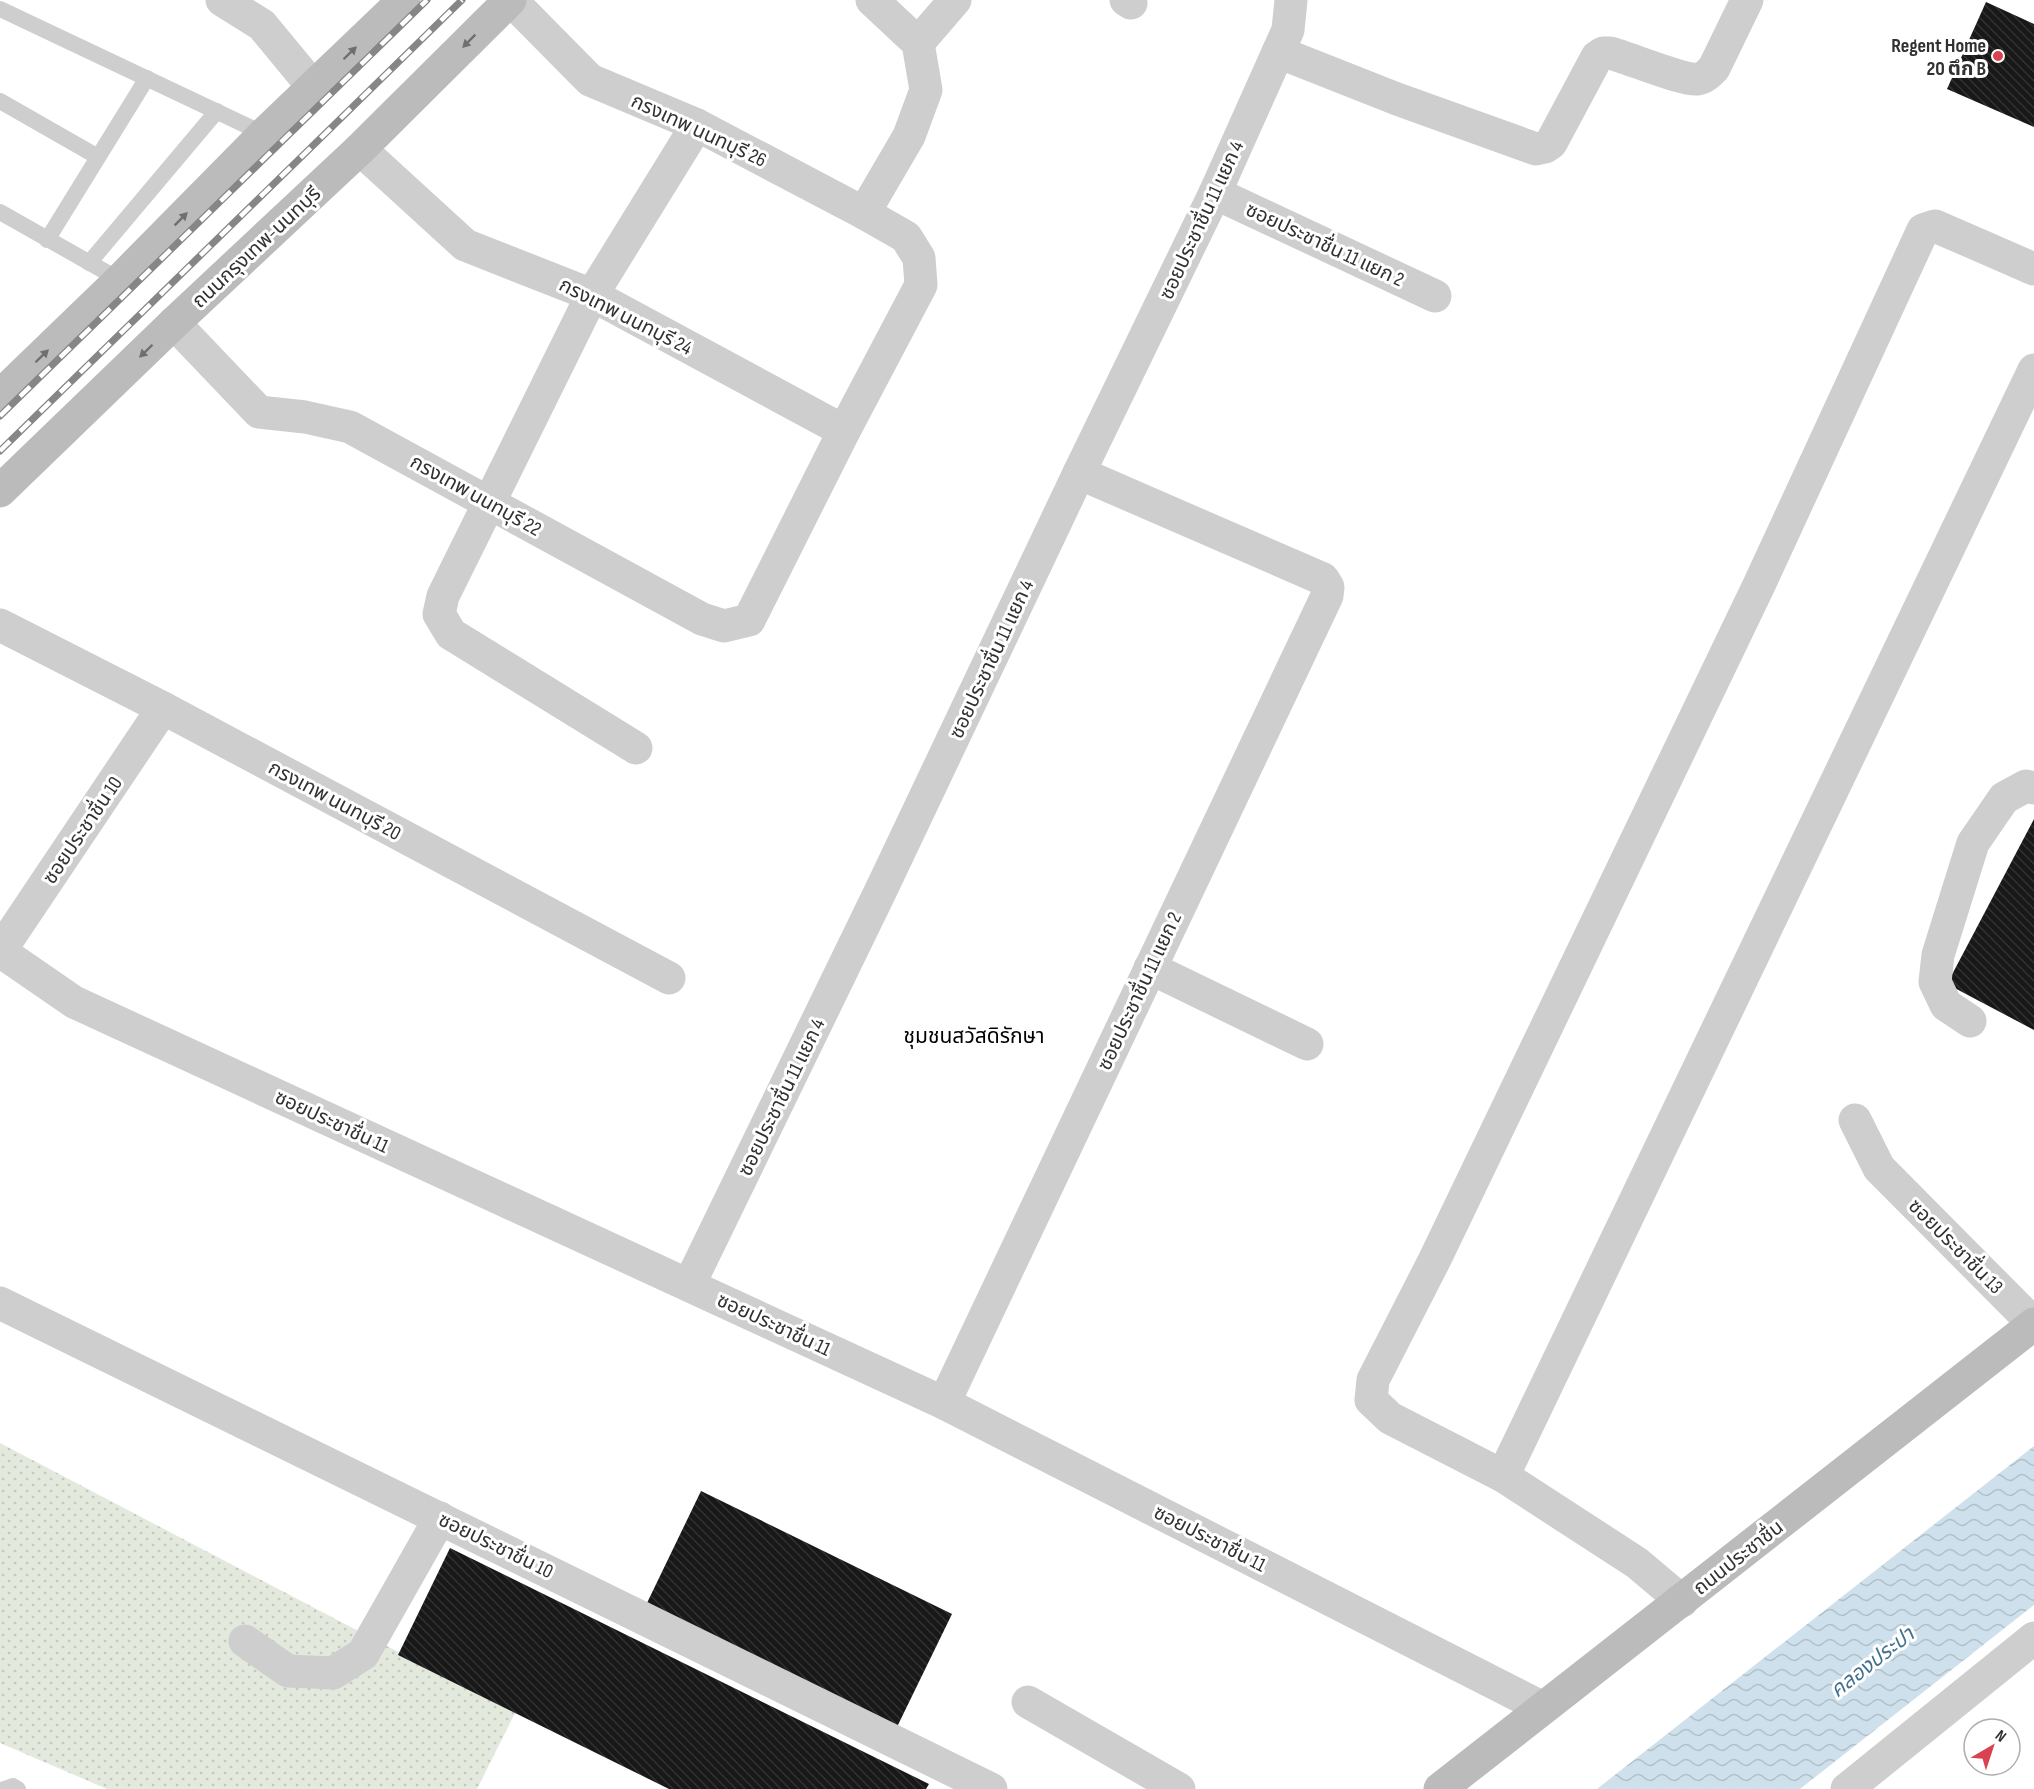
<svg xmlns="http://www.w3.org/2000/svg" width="2034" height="1789" font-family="'Sofia Sans Condensed','Noto Sans Thai',sans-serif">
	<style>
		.grass { fill: url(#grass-dots) }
		.water { fill: url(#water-waves) }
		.building { fill: url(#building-back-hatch) }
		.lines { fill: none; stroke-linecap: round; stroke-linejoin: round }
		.service { stroke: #cecece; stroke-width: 16 }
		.minor { stroke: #cecece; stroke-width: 33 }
		.tertiary { stroke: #cecece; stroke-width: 33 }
		.secondary { stroke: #bbb; stroke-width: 33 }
		.rail-casing { stroke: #868686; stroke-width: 7 }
		.rail { stroke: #fff; stroke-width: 4.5; stroke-dasharray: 14; stroke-linecap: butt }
		.oneway { fill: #6f6f6f }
		.poi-dot { fill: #d9424f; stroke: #fff; stroke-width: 2 }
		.labels { text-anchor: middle; stroke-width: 6; stroke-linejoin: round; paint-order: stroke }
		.poi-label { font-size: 20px; font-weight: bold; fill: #313131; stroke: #fff; text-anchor: end }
		.street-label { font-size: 20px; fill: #313131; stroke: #fff }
		.neighbourhood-label { font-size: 21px; fill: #000; stroke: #fff }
		.water-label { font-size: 21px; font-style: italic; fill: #44728e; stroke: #fff }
	</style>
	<defs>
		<pattern id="grass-dots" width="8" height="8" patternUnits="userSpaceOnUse" patternTransform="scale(1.5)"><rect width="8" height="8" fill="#e4e9dd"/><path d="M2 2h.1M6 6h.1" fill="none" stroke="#c4c8be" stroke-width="1.8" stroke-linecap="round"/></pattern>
		<pattern id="water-waves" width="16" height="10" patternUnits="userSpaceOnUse" patternTransform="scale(1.5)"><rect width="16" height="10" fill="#cee0eb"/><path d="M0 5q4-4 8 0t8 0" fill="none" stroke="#b1c1ca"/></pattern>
		<pattern id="building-back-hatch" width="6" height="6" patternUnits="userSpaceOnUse" patternTransform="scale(1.5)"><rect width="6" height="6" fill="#181818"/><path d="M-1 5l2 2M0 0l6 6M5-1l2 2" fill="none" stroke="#313131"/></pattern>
	</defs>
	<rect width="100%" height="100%" fill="#fff"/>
	<polygon class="grass" points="0,1443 515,1713 477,1789 107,1789 0,1743"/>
	<polygon class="water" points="2034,1446 2034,1605 1800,1789 1597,1789"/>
	<g class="building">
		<polygon points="1986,2 2034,24 2034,127 1947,89"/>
		<polygon points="2034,819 2034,1030 1947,984"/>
		<polygon points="701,1491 952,1614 896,1729 646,1605"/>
		<polygon points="450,1548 929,1784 926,1789 669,1789 398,1655"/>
	</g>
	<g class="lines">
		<g class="service">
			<polyline points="0,9 264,134"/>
			<polyline points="0,101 98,157"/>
			<polyline points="0,212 120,280"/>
			<polyline points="47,240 147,78"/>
			<polyline points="89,263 217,111"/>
			<polyline points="4,1789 13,1786 18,1789"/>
		</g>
		<g class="minor">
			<polyline points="222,0 262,25 314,88"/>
			<polyline points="1126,0 1131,3"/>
			<polyline points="918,43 955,0"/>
			<path d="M1278 52 1397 99 1536 149 1545 147 1551 143 1597 57 1603 53H1610C1629 58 1683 81 1698 79 1705 78 1710 72 1714 68L1747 0"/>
			<polyline points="360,149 465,245 592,295 844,431"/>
			<polyline points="1215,193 1435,296"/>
			<polyline points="864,213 909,136 926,90 918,43 872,0"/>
			<polyline points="174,323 259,412 305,417 350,427 702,619 724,626 749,620 844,431 921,285 919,258 906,237 864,213 697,125 590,80 511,0"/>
			<polyline points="0,625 163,708 669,978"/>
			<polyline points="636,748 451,634 439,614 443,596 592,295 697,125"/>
			<polyline points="0,951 74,1002 944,1403 1543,1708"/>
			<polyline points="0,951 163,708"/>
			<polyline points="1150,968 1307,1044"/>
			<polyline points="1970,1021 1946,1005 1935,982 1938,955 1973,843 2004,798 2026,786 2034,788"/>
			<polyline points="1855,1120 1879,1168 2034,1324"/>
			<polyline points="689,1285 881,890 1079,473 1215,193 1288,30 1291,0"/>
			<polyline points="0,1303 991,1789"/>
			<polyline points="944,1403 1327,596 1328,587 1323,579 1079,473"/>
			<polyline points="1503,1476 2034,370"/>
			<polyline points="1682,1601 1637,1563 1503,1476 1390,1418 1371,1400 1373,1380 1435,1259 1759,585 1923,230 1935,226 2034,269"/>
			<polyline points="245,1641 288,1671 333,1673 363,1654 440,1518"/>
			<polyline points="1028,1702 1179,1789"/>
		</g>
		<polyline class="tertiary" points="1847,1789 2034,1638"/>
		<g class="secondary">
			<polyline points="0,396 120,280 264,134 404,0"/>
			<polyline points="0,491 174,323 360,149 510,0"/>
			<polyline points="1440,1789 2034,1324"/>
		</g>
		<g class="rail-casing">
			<g id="rail">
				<polyline points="0,416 427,0"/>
				<polyline points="0,451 462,0"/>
			</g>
		</g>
		<use href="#rail" class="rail"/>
	</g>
	<defs><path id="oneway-solid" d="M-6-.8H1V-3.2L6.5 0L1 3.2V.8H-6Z" transform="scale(1.5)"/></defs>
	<g class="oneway">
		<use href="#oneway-solid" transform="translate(469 41) rotate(135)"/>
		<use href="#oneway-solid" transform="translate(350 53) rotate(-44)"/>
		<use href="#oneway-solid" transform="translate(181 219) rotate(-45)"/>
		<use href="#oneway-solid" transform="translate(146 351) rotate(136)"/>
		<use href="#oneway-solid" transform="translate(42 356) rotate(-44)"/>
	</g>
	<circle class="poi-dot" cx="1998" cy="56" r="6"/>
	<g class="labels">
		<g class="poi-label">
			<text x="1986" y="52">Regent Home<tspan x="1986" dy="23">20 ตึก B</tspan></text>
		</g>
		<g class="street-label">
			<text transform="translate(699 130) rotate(25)" y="7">กรงเทพ นนทบุรี 26</text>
			<text transform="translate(1201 220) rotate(-65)" y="7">ซอยประชาชื่น 11 แยก 4</text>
			<text transform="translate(1325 244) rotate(25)" y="7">ซอยประชาชื่น 11 แยก 2</text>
			<text transform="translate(256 247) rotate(-43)" y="7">ถนนกรุงเทพ-นนทบุรี</text>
			<text transform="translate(626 316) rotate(27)" y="7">กรงเทพ นนทบุรี 24</text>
			<text transform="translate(476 495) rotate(29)" y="7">กรงเทพ นนทบุรี 22</text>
			<text transform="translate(991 659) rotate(-65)" y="7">ซอยประชาชื่น 11 แยก 4</text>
			<text transform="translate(335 800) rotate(28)" y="7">กรงเทพ นนทบุรี 20</text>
			<text transform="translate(82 830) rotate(-56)" y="7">ซอยประชาชื่น 10</text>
			<text transform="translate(1139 991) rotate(-65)" y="7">ซอยประชาชื่น 11 แยก 2</text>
			<text transform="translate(781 1097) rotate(-64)" y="7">ซอยประชาชื่น 11 แยก 4</text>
			<text transform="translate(332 1121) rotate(25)" y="7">ซอยประชาชื่น 11</text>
			<text transform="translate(1956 1246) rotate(45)" y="7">ซอยประชาชื่น 13</text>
			<text transform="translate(774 1324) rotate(25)" y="7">ซอยประชาชื่น 11</text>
			<text transform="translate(1210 1538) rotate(27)" y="7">ซอยประชาชื่น 11</text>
			<text transform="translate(496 1545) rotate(26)" y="7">ซอยประชาชื่น 10</text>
			<text transform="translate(1738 1557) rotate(-38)" y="7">ถนนประชาชื่น</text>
		</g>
		<g class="neighbourhood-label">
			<text x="974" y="1043">ชุมชนสวัสดิรักษา</text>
		</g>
		<g class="water-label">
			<text transform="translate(1872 1662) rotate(-38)" y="7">คลองประปา</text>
		</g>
	</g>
	<g transform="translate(1992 1747) rotate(39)"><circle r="28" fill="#ffffff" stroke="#adadad" stroke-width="1.5"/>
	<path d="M0-4.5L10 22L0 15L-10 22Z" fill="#d9424f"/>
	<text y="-9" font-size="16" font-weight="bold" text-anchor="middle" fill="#313131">N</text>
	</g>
</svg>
